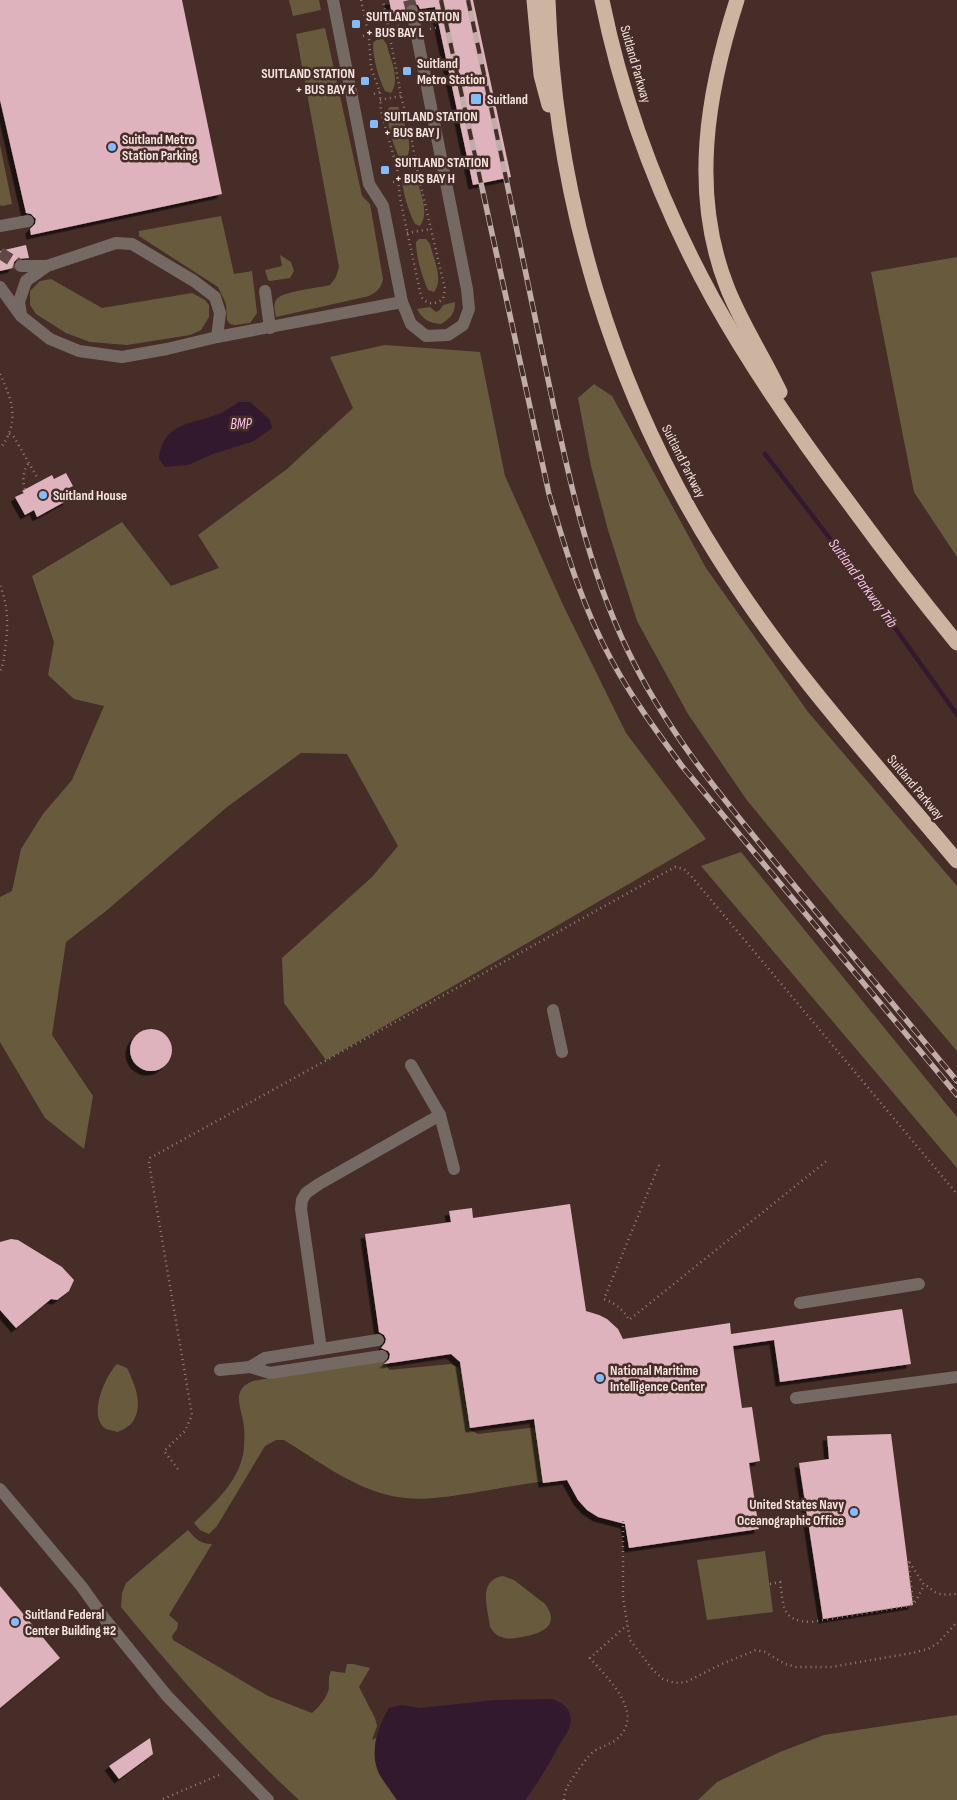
<svg xmlns="http://www.w3.org/2000/svg" width="957" height="1800" font-family="'Sofia Sans Condensed',sans-serif">
	<style>
		.green { fill: #685b3d }
		.water { fill: #33192e }
		.lines { fill: none; stroke-linecap: round; stroke-linejoin: round }
		.stream { stroke: #33192e; stroke-width: 4.5 }
		.building { fill: #dfb3bd; filter: url(#shadow) }
		.minor-tunnel { stroke: #604844; stroke-width: 12; stroke-dasharray: 12 6; stroke-linecap: butt }
		.path { stroke: #947e7a; stroke-width: 2.5; stroke-dasharray: 1 4; stroke-linecap: butt }
		.minor { stroke: #756a63; stroke-width: 12 }
		.highway { stroke: #cdb4a1; stroke-width: 15 }
		.rail-casing { stroke: #c0ada9; stroke-width: 5.5 }
		.rail { stroke: #462d28; stroke-width: 4; stroke-dasharray: 11; stroke-linecap: butt }
		.poi-dot { fill: #84bcfb; stroke: #462d28; stroke-width: 2 }
		.labels { text-anchor: middle; stroke-width: 5; stroke-linejoin: round; paint-order: stroke }
		.poi-label { font-size: 14px; font-weight: bold; fill: #f5e4e0; stroke: #462d28; text-anchor: start }
		.street-label { font-size: 14px; fill: #f5e4e0; stroke: #462d28 }
		.water-label { font-size: 15px; font-style: italic; fill: #f9c1eb; stroke: #462d28 }
	</style>
	<defs>
		<filter id="shadow"><feDropShadow dx="-4.5" dy="4.5" stdDeviation="0" flood-color="#0009"/></filter>
	</defs>
	<rect width="100%" height="100%" fill="#462d28"/>
	<g class="green">
		<polygon points="289,0 319,0 321,10 293,16"/>
		<path d="M325 28 362 196 370 204 383 279C381 288 377 292 369 296L276 317C275 311 273 306 276 300 281 291 319 288 330 285L336 277 339 267 296 34Z"/>
		<path d="M383 39 387 45C390 59 401 80 391 93L385 91C378 77 373 58 373 43L376 40Z"/>
		<path d="M390 107H398L401 112C405 127 415 147 405 161L400 159C393 145 387 126 387 110Z"/>
		<polygon points="0,145 12,204 2,206 0,205"/>
		<path d="M405 172H413L416 177C420 192 430 213 420 226L415 224C408 210 402 191 402 175Z"/>
		<polygon points="221,216 234,274 252,271 257,313 250,323 235,325 230,324 227,320 226,304 218,287 139,236 139,231"/>
		<path d="M419 239H426L430 244C433 258 444 279 434 292L428 290C422 276 416 257 416 242Z"/>
		<polygon points="280,255 291,262 294,271 290,278 270,281 268,280 265,270 282,266"/>
		<polygon points="957,257 957,557 914,492 871,272"/>
		<polygon points="51,279 102,308 192,293 205,300 209,305 209,317 201,330 190,335 127,345 90,342 66,333 36,314 30,305 30,291 40,281"/>
		<path d="M455 302C455 313 451 318 441 324 429 323 423 320 417 309L430 307 436 312 440 310 443 305Z"/>
		<polygon points="385,345 480,352 505,476 564,607 626,733 706,839 326,1060 284,1003 282,958 372,877 398,846 347,754 301,753 227,807 106,911 66,942 52,1035 93,1096 84,1149 45,1118 0,1042 0,897 12,891 21,849 43,814 72,780 104,706 74,699 48,675 54,642 32,576 122,522 171,586 219,568 198,535 287,469 353,408 330,357"/>
		<polygon points="594,384 612,396 706,568 808,712 957,886 957,1051 837,910 746,799 688,714 637,621 608,530 591,466 578,398"/>
		<polygon points="741,852 957,1117 957,1168 701,866"/>
		<path d="M385 1360 389 1370 451 1364 462 1369 470 1430 478 1434 537 1427 546 1481C523 1484 501 1488 478 1492 446 1497 416 1503 384 1494 348 1484 315 1459 284 1440H276L265 1446 217 1526 209 1534 200 1530 194 1523C215 1502 242 1479 244 1447 244 1441 245 1434 244 1428 244 1417 235 1400 241 1390 244 1385 248 1383 253 1381Z"/>
		<path d="M117 1364 127 1368C135 1385 145 1407 131 1424 128 1427 122 1430 118 1432 114 1431 109 1430 106 1429 87 1417 105 1376 117 1364Z"/>
		<path d="M188 1530C196 1539 200 1544 212 1544L169 1615 178 1623 177 1629 172 1636 173 1640 268 1696 312 1713C319 1707 327 1698 329 1688 329 1682 328 1678 331 1671L345 1673 347 1664H353L370 1668 359 1687 375 1718 377 1726 372 1740 376 1738C373 1769 380 1776 397 1800H299C234 1740 177 1675 121 1607L122 1593 126 1583Z"/>
		<polygon points="765,1551 773,1612 707,1620 697,1560"/>
		<path d="M503 1576 514 1580 545 1604C562 1627 539 1634 522 1637 515 1638 508 1640 502 1637 496 1636 493 1631 490 1627 488 1609 477 1580 503 1576Z"/>
		<polygon points="957,1715 957,1800 698,1800 717,1782 780,1752 824,1735"/>
	</g>
	<g class="water">
		<path d="M239 402H250L270 420 272 428 254 441 213 454 188 465 165 467 159 459C163 419 197 425 223 412 228 409 234 405 239 402Z"/>
		<path d="M552 1699C563 1702 574 1711 570 1725 569 1731 564 1737 561 1742 550 1762 539 1782 525 1800H397C392 1792 386 1785 381 1777 368 1756 377 1728 389 1708L401 1705 420 1708 495 1700Z"/>
	</g>
	<g class="lines">
		<polyline class="stream" points="765,454 848,562 957,715"/>
	</g>
	<g class="building">
		<polygon points="0,0 182,0 222,194 31,235 30,229 35,224 36,219 31,214 26,213 0,100"/>
		<polygon points="389,0 473,0 511,177 473,185 435,7 420,9 418,5 411,3 406,5 404,12 392,14"/>
		<polygon points="26,245 29,258 17,259 14,262 13,268 0,271 0,251"/>
		<polygon points="66,473 73,486 63,491 68,500 37,517 34,510 25,515 15,497 24,493 22,491 52,475 54,479"/>
		<circle cx="151" cy="1050" r="21"/>
		<polygon points="570,1204 586,1311 599,1315 607,1319 618,1329 623,1339 730,1323 731,1334 902,1309 911,1364 780,1382 774,1340 733,1346 742,1408 752,1407 760,1461 749,1463 759,1529 629,1548 625,1524 598,1517 587,1510 578,1500 567,1480 543,1483 534,1419 470,1428 460,1362 451,1354 384,1364 389,1359 390,1354 388,1351 381,1348 385,1343 386,1339 384,1335 379,1332 365,1234 451,1222 449,1211 472,1208 473,1218"/>
		<polygon points="11,1239 18,1240 62,1267 74,1280 69,1291 57,1300 51,1299 16,1328 0,1310 0,1242"/>
		<polygon points="891,1434 913,1605 823,1619 799,1463 829,1459 827,1436"/>
		<polygon points="0,1586 60,1658 0,1708"/>
		<polygon points="150,1738 153,1754 119,1779 109,1766"/>
	</g>
	<g class="lines">
		<g class="minor-tunnel">
			<polyline points="409,0 412,11"/>
			<polyline points="0,253 21,266"/>
		</g>
		<g class="path">
			<path d="M361 0 369 37 371 68 380 92 381 112 397 168 400 198 421 296C426 305 435 305 443 299L445 289 416 165 411 134 401 96 383 0"/>
			<polyline points="428,20 438,18"/>
			<polyline points="388,28 402,25"/>
			<polyline points="430,29 439,27"/>
			<polyline points="363,36 368,35"/>
			<polyline points="374,94 380,92"/>
			<polyline points="380,100 401,96"/>
			<polyline points="397,168 416,165"/>
			<polyline points="393,182 398,182"/>
			<polyline points="407,233 431,229"/>
			<path d="M0 374C13 402 20 422 0 449"/>
			<polyline points="9,434 14,437 38,479"/>
			<path d="M25 489C22 481 23 470 29 463"/>
			<path d="M0 586C11 612 7 637 3 664L0 671"/>
			<path d="M659 1165 604 1299C616 1304 623 1309 629 1320L829 1159"/>
			<polyline points="178,1469 164,1451 185,1431 192,1415 149,1163 150,1158 675,867 684,869 691,876 957,1194"/>
			<polyline points="623,1521 623,1598 630,1640 653,1670 663,1679 675,1683 686,1682 722,1664 756,1650 765,1652 785,1664 796,1667 831,1667 912,1653 928,1649 938,1643 957,1622"/>
			<path d="M770 1584 780 1582C784 1607 781 1621 811 1622L909 1606 916 1601 924 1585"/>
			<path d="M913 1602 908 1560 924 1585C929 1586 930 1589 935 1592 942 1596 950 1594 957 1594"/>
			<polyline points="163,1799 219,1775"/>
			<path d="M564 1800C564 1790 569 1784 574 1776 580 1768 586 1758 593 1752 601 1746 610 1745 617 1739 646 1713 607 1678 590 1658L627 1625"/>
		</g>
		<g class="minor">
			<polyline points="333,0 369,184 383,206 402,302 411,324 426,336 448,335 463,325 469,309 467,289 412,11"/>
			<polyline points="0,226 28,221"/>
			<polyline points="21,266 47,266"/>
			<polyline points="0,287 21,316 50,339 79,351 122,357 167,349 217,337 402,302"/>
			<polyline points="265,291 270,328"/>
			<polyline points="21,315 19,302 26,281 47,266 116,243 132,244 194,281 215,297 220,313 217,337"/>
			<polyline points="553,1010 562,1052"/>
			<polyline points="411,1065 440,1115 454,1169"/>
			<polyline points="800,1303 919,1284"/>
			<polyline points="321,1349 301,1209 302,1200 306,1193 319,1184 440,1115"/>
			<polyline points="250,1367 270,1373 382,1356"/>
			<polyline points="220,1370 250,1367 265,1358 378,1340"/>
			<polyline points="796,1398 957,1377"/>
			<polyline points="0,1489 82,1587 104,1618 167,1696 268,1800"/>
		</g>
		<g class="highway">
			<polyline points="534,0 541,75 549,105"/>
			<path d="M548 0C555 197 612 390 718 557 786 666 874 762 957 861"/>
			<path d="M602 0C623 104 662 206 713 299 753 371 800 438 849 503 884 551 920 598 957 643"/>
			<path d="M737 0C707 93 690 193 727 287 741 323 763 356 780 392"/>
		</g>
		<g class="rail-casing">
			<g id="rail">
				<path d="M441 0 549 494C566 551 583 609 612 661 632 698 657 732 682 766L957 1095"/>
				<path d="M468 0C493 115 517 231 541 346 563 449 582 556 628 651 668 735 730 807 789 879 845 946 901 1014 957 1081"/>
			</g>
		</g>
		<use href="#rail" class="rail"/>
	</g>
	<g class="poi-dot">
		<rect x="351" y="19" width="10" height="10" rx="2.5"/>
		<rect x="402" y="66" width="10" height="10" rx="2.5"/>
		<rect x="360" y="76" width="10" height="10" rx="2.5"/>
		<rect x="470" y="93" width="12" height="12" rx="2.5"/>
		<rect x="369" y="119" width="10" height="10" rx="2.5"/>
		<circle cx="112" cy="147" r="5"/>
		<rect x="380" y="165" width="10" height="10" rx="2.5"/>
		<circle cx="43" cy="495" r="5"/>
		<circle cx="600" cy="1378" r="5"/>
		<circle cx="854" cy="1512" r="5"/>
		<circle cx="15" cy="1622" r="5"/>
	</g>
	<g class="labels">
		<g class="poi-label">
			<text x="366" y="21">SUITLAND STATION<tspan x="366" dy="16">+ BUS BAY L</tspan></text>
			<text x="417" y="68">Suitland<tspan x="417" dy="16">Metro Station</tspan></text>
			<text x="355" y="78" text-anchor="end">SUITLAND STATION<tspan x="355" dy="16">+ BUS BAY K</tspan></text>
			<text x="487" y="104">Suitland</text>
			<text x="384" y="121">SUITLAND STATION<tspan x="384" dy="16">+ BUS BAY J</tspan></text>
			<text x="122" y="144">Suitland Metro<tspan x="122" dy="16">Station Parking</tspan></text>
			<text x="395" y="167">SUITLAND STATION<tspan x="395" dy="16">+ BUS BAY H</tspan></text>
			<text x="53" y="500">Suitland House</text>
			<text x="610" y="1375">National Maritime<tspan x="610" dy="16">Intelligence Center</tspan></text>
			<text x="844" y="1509" text-anchor="end">United States Navy<tspan x="844" dy="16">Oceanographic Office</tspan></text>
			<text x="25" y="1619">Suitland Federal<tspan x="25" dy="16">Center Building #2</tspan></text>
		</g>
		<g class="street-label">
			<text transform="translate(636 64) rotate(74)" y="5">Suitland Parkway</text>
			<text transform="translate(684 461) rotate(63)" y="5">Suitland Parkway</text>
			<text transform="translate(916 787) rotate(50)" y="5">Suitland Parkway</text>
		</g>
		<g class="water-label">
			<text x="241" y="429">BMP</text>
			<text transform="translate(863 583) rotate(54)" y="5">Suitland Parkway Trib</text>
		</g>
	</g>
</svg>
